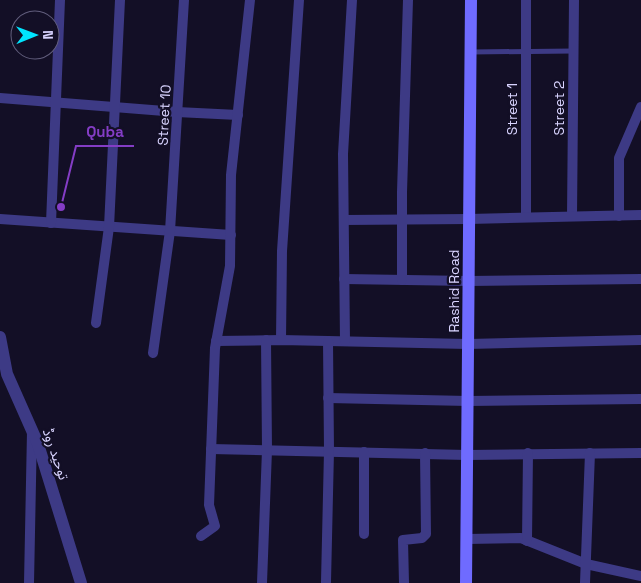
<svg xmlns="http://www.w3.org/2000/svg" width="641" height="583" font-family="'Space Grotesk','Noto Sans Arabic',sans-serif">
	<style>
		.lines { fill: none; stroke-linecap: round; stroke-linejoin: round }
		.service { stroke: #3d3a85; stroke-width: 5 }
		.minor { stroke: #3d3a85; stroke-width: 10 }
		.tertiary { stroke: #3d3a85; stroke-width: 12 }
		.secondary { stroke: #6f6bff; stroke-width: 12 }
		.labels { text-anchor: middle; stroke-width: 4.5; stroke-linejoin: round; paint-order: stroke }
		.street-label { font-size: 14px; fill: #d9d4ff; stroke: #130f26 }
		.leader { fill: none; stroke: #843dc5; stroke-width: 2 }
		.callout-dot { fill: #843dc5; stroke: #130f26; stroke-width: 2 }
		.callout-label { font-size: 15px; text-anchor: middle; font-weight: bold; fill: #843dc5; stroke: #130f26; stroke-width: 4.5; stroke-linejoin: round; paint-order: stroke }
	</style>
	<rect width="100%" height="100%" fill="#130f26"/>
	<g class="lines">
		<polyline class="service" points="471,52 573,51"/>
		<g class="minor">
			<polyline points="0,98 177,112 238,115"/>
			<polyline points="572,216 574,0"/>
			<polyline points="619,216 619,158 641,107"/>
			<polyline points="526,217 526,0"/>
			<polyline points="0,219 231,235"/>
			<polyline points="344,220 469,219 641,215"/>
			<polyline points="51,223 60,0"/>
			<polyline points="344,279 469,281 641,279"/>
			<polyline points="402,280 402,192 408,0"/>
			<polyline points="96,323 109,227 120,0"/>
			<polyline points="281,340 282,251 299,0"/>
			<polyline points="216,341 281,340 468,344 641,340"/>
			<polyline points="345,341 343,154 352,0"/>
			<polyline points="153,353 170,231 184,0"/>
			<polyline points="328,398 468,401 641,399"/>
			<polyline points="211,449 467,455 641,453"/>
			<polyline points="364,452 364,534"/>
			<polyline points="201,536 215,526 209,505 215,348 230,266 231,175 250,0"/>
			<polyline points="467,539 521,538 586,564 641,576"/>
			<polyline points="527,541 528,453"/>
			<polyline points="326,582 329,451 328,341"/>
			<polyline points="29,583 32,431"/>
			<polyline points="262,583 267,450 266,340"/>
			<polyline points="404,583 403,540 422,538 426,534 425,453"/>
			<polyline points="585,583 590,453"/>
		</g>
		<polyline class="tertiary" points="0,337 7,374 38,444 81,583"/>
		<polyline class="secondary" points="466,583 471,0"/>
	</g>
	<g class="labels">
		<g class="street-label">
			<text transform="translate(559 108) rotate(-90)" y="5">Street 2</text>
			<text transform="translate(512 109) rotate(-90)" y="5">Street 1</text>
			<text transform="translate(164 115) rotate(-87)" y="5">Street 10</text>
			<text transform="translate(454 291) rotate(-90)" y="5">Rashid Road</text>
			<text transform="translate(56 454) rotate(71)" y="5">توحید روڈ</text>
		</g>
	</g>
	<path class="leader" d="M61 207L76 146H134"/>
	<circle class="callout-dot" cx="61" cy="207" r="5"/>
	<g class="callout-label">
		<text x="105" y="137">Quba</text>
	</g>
	<g transform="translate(35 35) rotate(89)"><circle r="24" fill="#130f26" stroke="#625e7d"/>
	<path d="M0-4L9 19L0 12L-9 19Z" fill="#00e5ff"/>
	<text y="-8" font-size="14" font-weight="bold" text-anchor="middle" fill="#d9d4ff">N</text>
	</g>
</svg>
